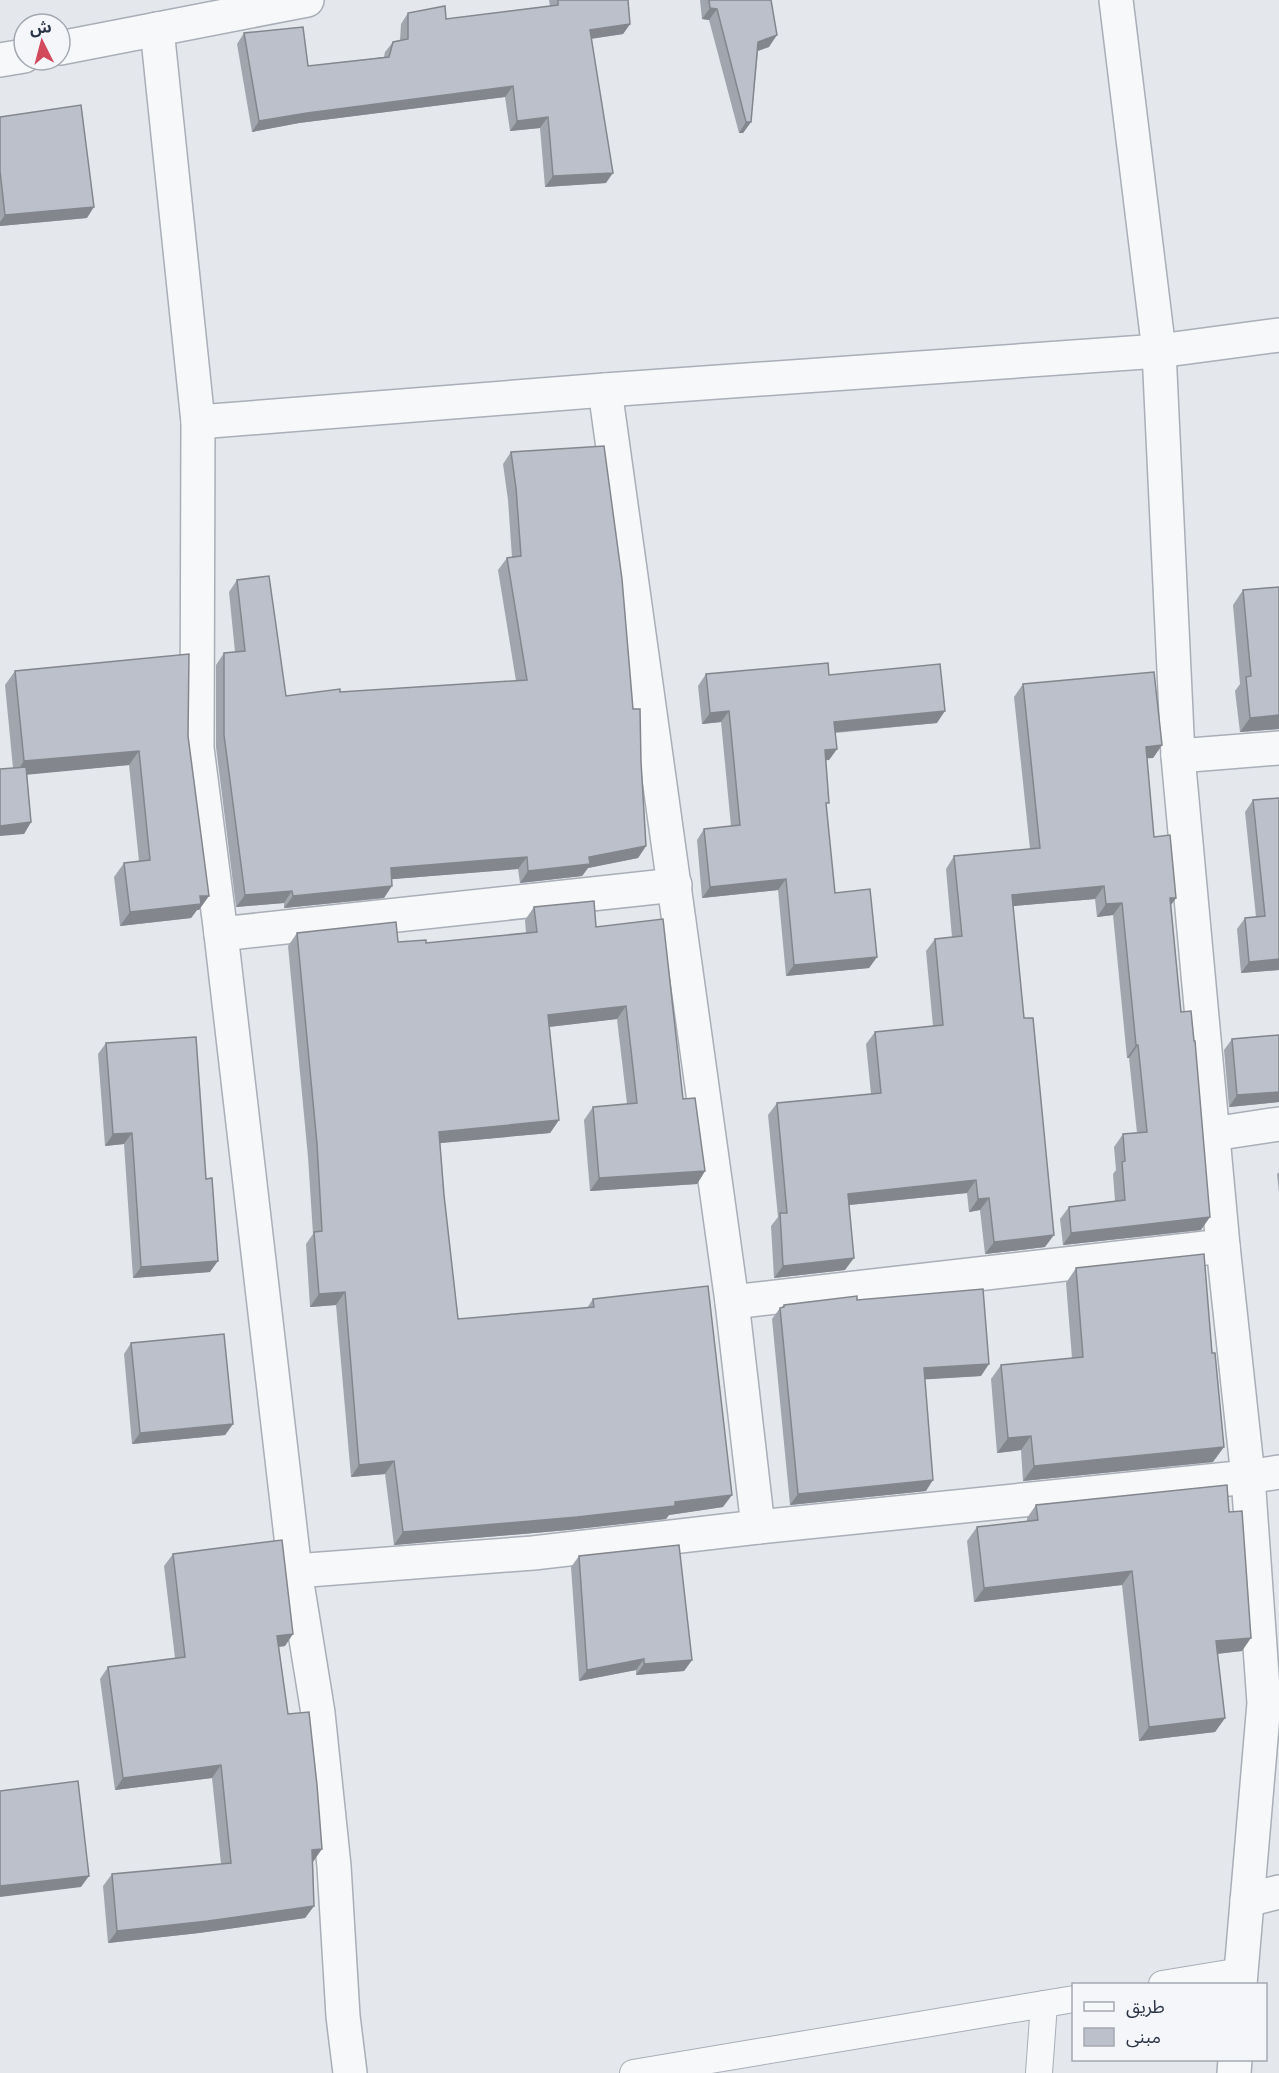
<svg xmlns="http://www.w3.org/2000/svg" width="1279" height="2073" font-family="Raleway,'Noto Sans Arabic',sans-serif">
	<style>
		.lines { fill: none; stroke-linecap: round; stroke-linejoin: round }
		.lane-casing { stroke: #a9aeb7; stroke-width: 28 }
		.street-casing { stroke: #a9aeb7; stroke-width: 36 }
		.lane { stroke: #f7f8fa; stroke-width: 26 }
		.street { stroke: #f7f8fa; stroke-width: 33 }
		.wall { fill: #a1a5ae }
		.shaded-wall { fill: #83868d }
		.building { fill: #bbc0ca; stroke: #83868d; stroke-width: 1.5 }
	</style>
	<rect width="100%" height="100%" fill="#e4e7ec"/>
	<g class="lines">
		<g class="lane-casing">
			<g id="lane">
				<polyline points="1162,1984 1241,1971"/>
				<polyline points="633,2073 1074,1999"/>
				<polyline points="1039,2073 1044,2004"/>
			</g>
		</g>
		<g class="street-casing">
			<g id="street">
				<polyline points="1116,0 1159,351 1178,756 1223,1246 1248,1477 1264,1703 1240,1984"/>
				<polyline points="157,29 198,422 197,748 221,934 295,1571 318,1713 334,1866 343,2016 350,2073"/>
				<polyline points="60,48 307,0"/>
				<polyline points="0,60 24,56"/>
				<polyline points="605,390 732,1302 758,1527"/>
				<polyline points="198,422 605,390 1159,351 1279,335"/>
				<polyline points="1178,756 1279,748"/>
				<polyline points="221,934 675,885"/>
				<polyline points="1213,1134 1279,1124"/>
				<polyline points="732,1302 1223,1246"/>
				<polyline points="295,1571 533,1553 758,1527 1248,1477 1279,1472"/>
				<polyline points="1247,1900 1279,1892"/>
				<polyline points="1234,2073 1235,2060"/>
			</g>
		</g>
		<use href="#lane" class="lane"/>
		<use href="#street" class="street"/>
	</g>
	<g class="wall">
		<polygon points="549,0 628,0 630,24 623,34 591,39 606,183 545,187 540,128 510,131 505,97 299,123 252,132 237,44 244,33 308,66 384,57 385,52 393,42 400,40 401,24 408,13 446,19 550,6"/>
		<polygon points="700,0 771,0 769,47 758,51 751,122 743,133 739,133 709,20 702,19"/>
		<polygon points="0,117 87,218 0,226"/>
		<polygon points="511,452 633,709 641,762 646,846 638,858 588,868 582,876 520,883 518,869 392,879 384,898 284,908 284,903 236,907 216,747 216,665 224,653 235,652 229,592 237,580 286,696 516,681 498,570 507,558 512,557 508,500 503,464"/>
		<polygon points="1279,587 1279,729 1240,732 1235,691 1240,684 1233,605 1243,590"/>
		<polygon points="15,671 188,736 199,910 197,910 191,918 120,926 114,877 124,863 139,861 129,765 27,774 31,822 24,834 13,768 5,685"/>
		<polygon points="706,674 829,675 937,723 835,733 837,749 829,760 826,760 826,808 835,893 877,957 869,968 786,976 778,890 702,898 697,840 704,829 731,826 721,722 702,724 698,686"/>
		<polygon points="1023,684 1162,745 1153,758 1147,758 1154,837 1176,898 1171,905 1201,1230 1063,1245 1060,1219 1069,1207 1115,1201 1113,1174 1116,1170 1114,1147 1123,1134 1137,1133 1129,1058 1127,1058 1113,915 1097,917 1095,899 1013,906 1045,1247 985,1254 980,1210 969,1212 967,1193 849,1205 845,1270 774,1278 771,1226 778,1217 768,1115 777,1103 871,1094 866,1044 875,1032 933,1026 926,951 935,939 952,937 946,869 954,856 1030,849 1014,697"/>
		<polygon points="1279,798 1279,970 1241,973 1237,929 1245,918 1256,917 1245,812 1253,800"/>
		<polygon points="534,907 596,927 683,1099 705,1171 697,1184 590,1191 584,1120 593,1107 627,1104 617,1019 549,1027 559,1120 550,1133 440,1143 444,1195 458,1319 587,1308 593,1299 723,1507 669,1515 666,1519 568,1530 394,1545 385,1474 351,1477 336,1305 310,1307 306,1244 313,1234 308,1157 288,946 297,933 398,942 426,943 526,933 525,920"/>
		<polygon points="1279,1035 1279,1102 1229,1107 1224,1050 1232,1039"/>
		<polygon points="106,1043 210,1272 133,1278 124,1144 105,1146 98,1054"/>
		<polygon points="1279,1172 1279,1193 1277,1174"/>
		<polygon points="1076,1268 1213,1462 1023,1481 1021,1450 997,1453 991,1379 1001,1365 1072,1358 1066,1283"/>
		<polygon points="857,1300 981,1376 924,1379 926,1491 790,1505 772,1319 780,1308 782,1307 784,1305"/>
		<polygon points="131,1343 233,1424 225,1435 132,1444 124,1354"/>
		<polygon points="1227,1485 1242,1651 1217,1654 1225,1718 1215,1732 1139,1741 1122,1585 974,1602 967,1541 977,1527 1027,1521 1027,1518 1036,1505"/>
		<polygon points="173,1554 285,1646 279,1647 288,1714 313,1862 314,1906 305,1918 199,1933 108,1943 103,1886 112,1874 221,1864 212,1778 115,1790 100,1679 108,1667 175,1658 164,1566"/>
		<polygon points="579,1556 692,1660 684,1671 636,1675 636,1670 579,1681 571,1567"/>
	</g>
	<g class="shaded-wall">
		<polygon points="710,8 717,9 709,20 702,19"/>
		<polygon points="630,24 623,34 582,40 590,30"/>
		<polygon points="777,35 769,47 751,53 758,42"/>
		<polygon points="513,86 505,97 299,123 252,132 259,121 307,113"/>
		<polygon points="548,117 540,128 510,131 517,121"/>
		<polygon points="746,122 751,122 743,133 739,133"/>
		<polygon points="613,173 606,183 545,187 553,176"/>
		<polygon points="94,207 87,218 0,226 0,222 5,215"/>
		<polygon points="729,711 721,722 702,724 710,713"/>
		<polygon points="945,711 937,723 826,733 834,722"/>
		<polygon points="1279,715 1279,729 1240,732 1250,718"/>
		<polygon points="1162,745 1153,758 1137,759 1146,747"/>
		<polygon points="837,749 829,760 817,761 825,750"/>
		<polygon points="139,751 129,765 14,776 24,761"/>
		<polygon points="31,822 24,834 0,836 0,826"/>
		<polygon points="646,846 638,858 588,868 582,876 520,883 528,871 589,857"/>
		<polygon points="527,857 518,869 382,880 391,868"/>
		<polygon points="786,879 778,890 702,898 710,887"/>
		<polygon points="392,886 384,898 284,908 293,896"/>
		<polygon points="1104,886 1095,899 1003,907 1012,895"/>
		<polygon points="292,891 284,903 236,907 245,895"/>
		<polygon points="200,896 209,896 199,910 197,910 191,918 120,926 130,912"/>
		<polygon points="1170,898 1176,898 1167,910"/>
		<polygon points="1122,903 1113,915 1097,917 1106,904"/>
		<polygon points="877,957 869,968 786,976 794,965"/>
		<polygon points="1279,959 1279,970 1241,973 1249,962"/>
		<polygon points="626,1006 617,1019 539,1028 548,1015"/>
		<polygon points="1136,1045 1138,1045 1129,1058 1127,1058"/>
		<polygon points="1279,1092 1279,1102 1229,1107 1237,1095"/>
		<polygon points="559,1120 550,1133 430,1144 439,1132"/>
		<polygon points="132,1133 124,1144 105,1146 113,1134"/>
		<polygon points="705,1171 697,1184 590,1191 599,1178"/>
		<polygon points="976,1180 967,1193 839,1206 848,1194"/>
		<polygon points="989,1198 980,1210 969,1212 978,1199"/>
		<polygon points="1210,1217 1201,1230 1063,1245 1071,1233"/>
		<polygon points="1054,1235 1045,1247 985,1254 994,1242"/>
		<polygon points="854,1258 845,1270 774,1278 783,1266"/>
		<polygon points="218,1261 210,1272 133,1278 141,1267"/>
		<polygon points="345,1292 336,1305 310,1307 319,1294"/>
		<polygon points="989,1364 981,1376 916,1380 924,1368"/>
		<polygon points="233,1424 225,1435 132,1444 140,1433"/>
		<polygon points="1031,1436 1021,1450 997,1453 1008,1438"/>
		<polygon points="1224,1447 1213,1462 1023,1481 1034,1466"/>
		<polygon points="394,1461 385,1474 351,1477 359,1465"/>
		<polygon points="933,1480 926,1491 790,1505 798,1494"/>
		<polygon points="732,1495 723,1507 669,1515 666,1519 568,1530 394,1545 403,1532 675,1502"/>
		<polygon points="1132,1571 1122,1585 974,1602 984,1588"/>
		<polygon points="293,1634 285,1646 268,1648 277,1636"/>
		<polygon points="1251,1638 1242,1651 1206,1655 1216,1641"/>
		<polygon points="644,1659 636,1670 579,1681 587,1670"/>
		<polygon points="692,1660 684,1671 636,1675 644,1664"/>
		<polygon points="1225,1718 1215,1732 1139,1741 1149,1727"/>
		<polygon points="221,1765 212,1778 115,1790 123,1778"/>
		<polygon points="322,1849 313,1862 304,1862 312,1850"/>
		<polygon points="89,1876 81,1887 0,1897 0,1886"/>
		<polygon points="314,1906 305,1918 199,1933 108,1943 117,1931"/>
	</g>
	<g class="building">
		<polygon points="558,0 628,0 630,24 590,30 613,173 553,176 548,117 517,121 513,86 307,113 259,121 244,33 303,27 308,66 389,57 393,42 408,39 408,13 445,6 446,19 558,5"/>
		<polygon points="709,0 771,0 777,35 758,42 751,122 746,122 717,9 710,8"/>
		<polygon points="81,105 94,207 5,215 0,171 0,117"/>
		<polygon points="604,446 622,579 633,709 640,709 641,762 646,846 589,857 590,864 528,871 527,857 391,868 392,886 293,896 292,891 245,895 224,735 224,653 245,651 237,580 269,576 286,696 340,689 340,692 527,680 507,558 521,556 516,488 511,452"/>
		<polygon points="1279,587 1279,715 1250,718 1246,677 1251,676 1243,590"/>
		<polygon points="189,654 188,736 209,896 200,896 201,904 130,912 124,863 150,860 139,751 24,761 15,671"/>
		<polygon points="828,663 829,675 940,664 945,711 834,722 837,749 825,750 829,803 826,803 835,893 870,889 877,957 794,965 786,879 710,887 704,829 740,825 729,711 710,713 706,674"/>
		<polygon points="1154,672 1162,745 1146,747 1154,837 1170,835 1176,898 1170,898 1181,1012 1191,1011 1194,1041 1195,1041 1210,1217 1071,1233 1069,1207 1125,1200 1122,1162 1125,1161 1123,1134 1147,1132 1138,1045 1136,1045 1122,903 1106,904 1104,886 1012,895 1024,1018 1033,1018 1054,1235 994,1242 989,1198 978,1199 976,1180 848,1194 854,1258 783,1266 780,1213 787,1213 777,1103 881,1093 875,1032 943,1025 935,939 962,936 954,856 1040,848 1023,684"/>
		<polygon points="26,767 31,822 0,826 0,769"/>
		<polygon points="1279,798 1279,959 1249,962 1245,918 1265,916 1253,800"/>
		<polygon points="594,901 596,927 663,919 683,1099 695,1098 705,1171 599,1178 593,1107 637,1103 626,1006 548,1015 559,1120 439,1132 444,1195 458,1319 594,1307 593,1299 708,1286 732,1495 675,1502 675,1506 577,1517 403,1532 394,1461 359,1465 345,1292 319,1294 314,1232 322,1231 317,1144 297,933 396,922 398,942 426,940 426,943 537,932 534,907"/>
		<polygon points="1279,1035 1279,1092 1237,1095 1232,1039"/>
		<polygon points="196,1037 206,1179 212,1178 218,1261 141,1267 132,1133 113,1134 106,1043"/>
		<polygon points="1204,1254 1212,1353 1215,1353 1224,1447 1034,1466 1031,1436 1008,1438 1001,1365 1083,1357 1076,1268"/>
		<polygon points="983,1289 989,1364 924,1368 933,1480 798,1494 780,1308 784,1307 784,1305 857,1296 857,1300"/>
		<polygon points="224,1334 233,1424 140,1433 131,1343"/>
		<polygon points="1227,1485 1229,1512 1242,1511 1251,1638 1216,1641 1225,1718 1149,1727 1132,1571 984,1588 977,1527 1038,1520 1036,1505"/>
		<polygon points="282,1540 293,1634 277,1636 288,1714 309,1712 317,1785 322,1849 312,1850 314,1906 208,1921 117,1931 112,1874 231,1863 221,1765 123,1778 108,1667 185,1657 173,1554"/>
		<polygon points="679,1545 692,1660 644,1664 644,1659 587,1670 579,1556"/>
		<polygon points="78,1781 89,1876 0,1886 0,1791"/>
	</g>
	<rect x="1072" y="1983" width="195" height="78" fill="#f4f6f9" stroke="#a4a8b1" stroke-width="1.5"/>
	<rect x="1084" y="2002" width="30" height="9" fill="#f7f8fa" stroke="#a4a8b1" stroke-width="1.5"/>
	<text x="1126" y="2013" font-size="18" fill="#2b3445">طريق</text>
	<rect x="1084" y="2028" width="30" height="18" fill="#bbc0ca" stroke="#a4a8b1" stroke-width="1.5"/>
	<text x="1126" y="2043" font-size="18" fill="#2b3445">مبنى</text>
	<g transform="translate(42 42) rotate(354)"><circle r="28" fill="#f4f6f9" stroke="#a4a8b1" stroke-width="1.5"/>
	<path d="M0-4.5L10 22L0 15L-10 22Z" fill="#d1495b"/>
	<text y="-9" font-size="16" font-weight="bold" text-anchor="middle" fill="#2b3445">ش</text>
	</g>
</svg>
